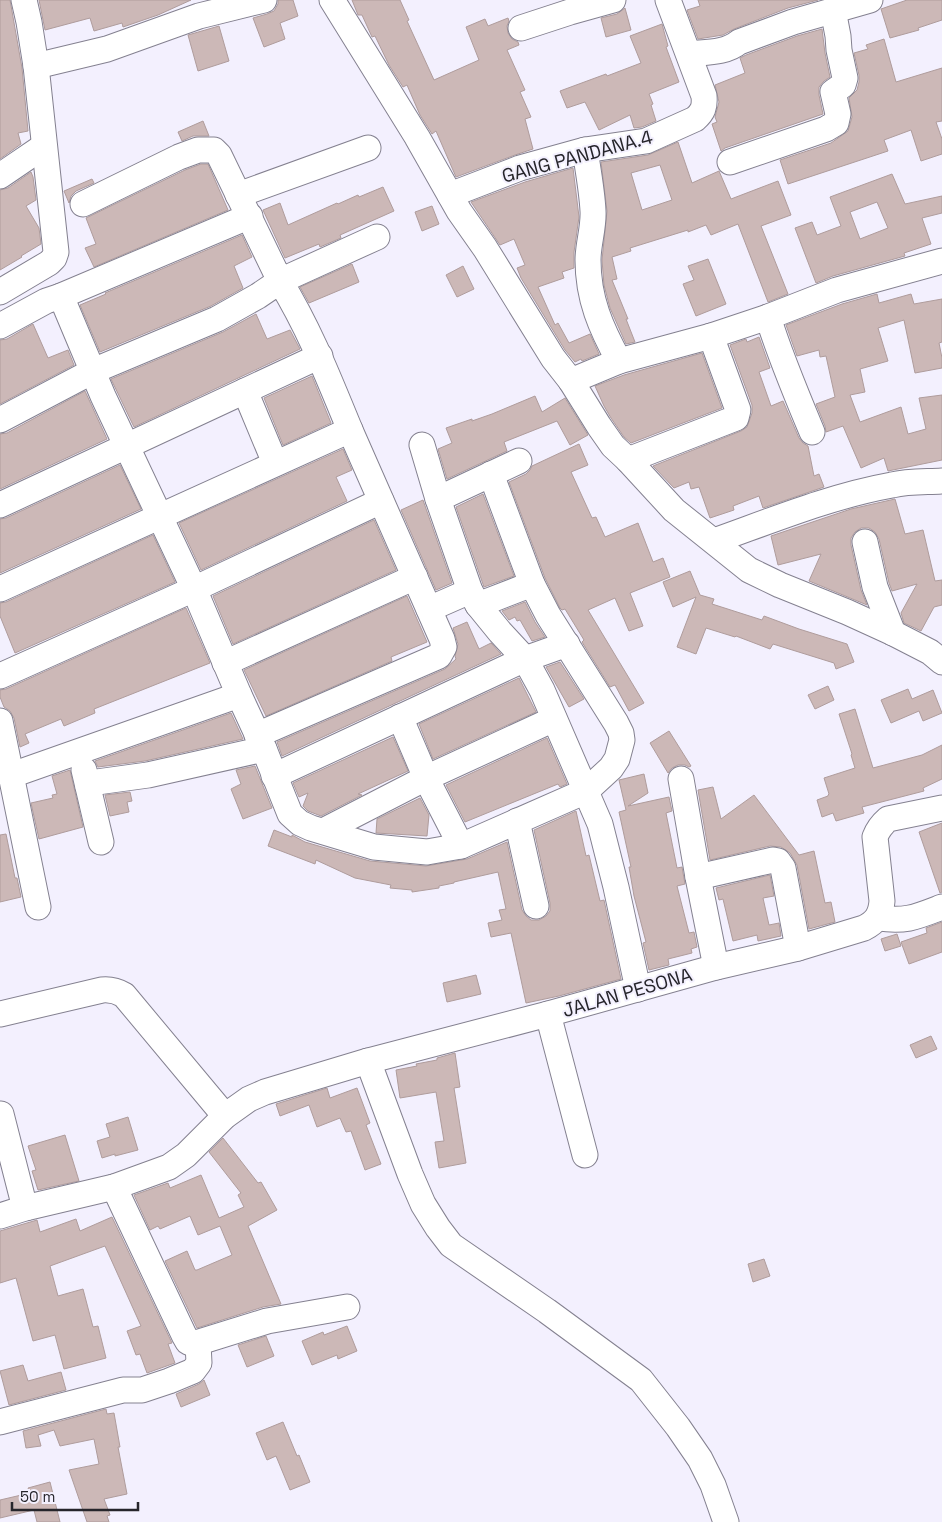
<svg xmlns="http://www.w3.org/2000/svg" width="942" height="1522" font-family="'Space Grotesk',sans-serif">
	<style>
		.building { fill: #ccb8b7; stroke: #af9c9c; fill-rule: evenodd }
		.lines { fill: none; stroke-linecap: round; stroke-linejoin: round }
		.minor-casing { stroke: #848190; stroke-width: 27 }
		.minor { stroke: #fff; stroke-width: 25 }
		.labels { text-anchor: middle; stroke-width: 4; stroke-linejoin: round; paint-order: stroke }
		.street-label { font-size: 19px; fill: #26252b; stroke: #f3f0fe }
	</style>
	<rect width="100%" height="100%" fill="#f3f0fe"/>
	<g class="building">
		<polygon points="0,0 10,0 22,68 28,131 18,133 21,144 0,159"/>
		<polygon points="39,0 191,0 158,15 123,27 122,23 94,31 90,18 45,30"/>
		<polygon points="278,0 293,0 298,16 280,23 285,39 264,47 253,18 267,14 274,11 278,4"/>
		<polygon points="352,0 400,0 409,20 407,21 434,80 479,60 466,27 485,19 488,26 508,18 509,21 507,26 508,33 512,39 518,42 519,45 507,50 525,90 520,92 531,117 525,119 533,149 515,155 456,177 436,131 432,134 420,115 407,85 403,87 389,65 375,36 372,37 362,15 358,15"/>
		<polygon points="698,0 818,0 788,8 734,29 723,35 698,39 687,10 700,6"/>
		<polygon points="907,0 942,0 942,20 918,28 919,30 890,38 881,9"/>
		<polygon points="625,8 631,30 606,37 601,18 617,14"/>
		<polygon points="662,24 668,46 666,47 679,82 649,94 653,104 651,105 656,121 642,127 634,128 630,115 599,130 585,102 567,108 560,91 606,74 607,76 641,63 630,36"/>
		<polygon points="219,26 229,61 198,71 188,35"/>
		<polygon points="822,29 825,53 830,77 824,81 819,87 819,95 823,114 725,148 721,151 712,124 717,122 715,117 719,102 715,85 745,73 740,58 746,55 797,36"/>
		<polygon points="884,39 896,82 942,68 942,121 936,122 942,139 942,154 921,161 911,130 884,140 888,151 788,184 780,160 831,143 848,131 852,117 849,98 857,90 859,82 859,75 854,53 868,49 866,45"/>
		<polygon points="203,121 209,136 193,136 182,141 178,132"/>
		<path d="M678 142 692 183 719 171 731 199 778 181 791 215 761 226 788 294 768 302 738 224 711 235 706 225 688 232V230L630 248 631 251 612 257 617 279 612 280 628 319H626L635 342 626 344 610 308 604 285 602 260 607 211 601 162 648 155ZM660 165 672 200 642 210 631 173Z"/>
		<polygon points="201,164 208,164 228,210 94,267 85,248 96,244 86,218 185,170"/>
		<polygon points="573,168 579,217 574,252 574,268 562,272 564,278 538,287 555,325 558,323 569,343 590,334 599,354 582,361 581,359 575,362 565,350 521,278 517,268 525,265 514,239 500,245 471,202 525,182"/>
		<polygon points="31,172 33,177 36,200 26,206 39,228 41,244 21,256 22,257 0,270 0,190 8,188"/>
		<path d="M892 174 905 204 942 196V213L922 218 931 244 904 253 905 256 833 276 816 283 795 228 812 222 817 235 841 226 830 197ZM877 202 888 228 860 239 850 212Z"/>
		<polygon points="92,179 94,183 76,191 71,196 69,203 64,191"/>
		<polygon points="383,187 394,211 340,235 341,238 320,247 319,244 285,258 263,210 280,203 288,225 337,203 338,204 358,195 359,197"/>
		<polygon points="432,206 439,224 422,231 415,212"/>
		<polygon points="242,235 252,257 234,266 243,288 211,306 100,352 80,305 106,294 105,293"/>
		<polygon points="708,259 726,304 696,316 683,284 694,280 688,266"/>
		<polygon points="352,264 359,282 309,303 300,287"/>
		<polygon points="463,266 474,289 457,297 446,275"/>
		<polygon points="877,294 879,303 911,294 914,304 942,299 942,342 939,343 942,358 942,368 915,373 904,320 878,328 888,361 860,369 865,392 850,395 860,422 901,407 908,434 926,429 919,398 942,395 942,460 888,471 884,458 861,468 843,426 826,432 825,426 816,404 835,397 826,356 820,357 819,350 797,356 786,325 842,304"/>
		<polygon points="256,314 267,339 290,330 300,349 134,427 111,379 223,332"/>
		<polygon points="33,324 48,358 68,350 74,365 0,404 0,340 7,339"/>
		<polygon points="759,337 770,368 759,372 771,406 783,401 799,438 803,443 808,446 814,476 819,474 824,487 763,508 759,496 733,506 734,510 710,518 699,487 691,489 689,482 674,488 653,466 741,431 747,427 752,413 752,405 730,345 746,339 747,342"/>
		<polygon points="702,353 722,408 631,443 624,437 611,418 604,406 595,386 624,375"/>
		<polygon points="312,376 331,423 283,445 264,398"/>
		<polygon points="85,391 107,439 0,489 0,434 7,433"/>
		<polygon points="535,396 542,412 565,398 588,435 570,445 557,421 504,442 507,451 447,479 438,449 452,443 446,428 472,419 472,421 492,414"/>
		<polygon points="579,444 588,465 571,472 592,518 596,517 605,537 638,523 653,562 663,558 670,577 630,593 643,626 629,631 615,598 588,610 644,703 629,711 615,685 610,687 582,642 584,640 565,609 562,610 560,608 545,578 509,482 526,474 530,470 532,466"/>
		<polygon points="343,449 352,470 336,477 347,501 201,570 179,523"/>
		<polygon points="120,465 141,509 0,573 0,519 6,518"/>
		<polygon points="483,494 514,576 484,587 456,507"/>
		<polygon points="895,499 905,534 923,530 935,581 942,580 942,605 934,607 921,631 904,623 901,613 917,584 892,591 889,583 879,539 875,532 869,528 861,528 855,532 851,538 851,545 861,590 867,605 809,581 821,554 778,565 771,536 851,509"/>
		<polygon points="423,500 452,583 436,590 401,510"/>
		<polygon points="374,520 396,570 233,644 213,596"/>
		<polygon points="153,535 175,582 15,653 0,616 0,603 6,602"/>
		<polygon points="690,571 700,595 714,599 712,604 762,620 764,616 799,629 847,644 854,662 836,669 834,663 773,644 770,649 736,636 735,637 706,628 696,654 677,647 696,597 673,607 663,582"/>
		<polygon points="407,596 427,642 391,657 392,661 266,716 244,670"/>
		<polygon points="525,602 535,622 545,637 532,641 520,620 517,621 515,617 509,620 502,611"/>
		<polygon points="186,608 210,663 94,709 95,713 64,726 61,719 25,734 29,743 20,747 14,718 10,711 4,707 0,697 0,690 6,689"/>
		<polygon points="467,622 479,649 491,643 501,654 282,756 277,742 445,669 456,659 455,656 458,644 453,628"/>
		<polygon points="560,662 584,699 569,707 546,667"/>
		<polygon points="519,678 536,712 433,759 419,724"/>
		<polygon points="828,686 834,700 815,709 808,695"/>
		<polygon points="908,689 912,699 933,690 942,713 923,721 919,711 891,723 881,700"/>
		<polygon points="855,709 873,768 922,755 942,745 942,779 923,788 924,791 862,807 864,813 836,821 833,813 822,817 817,800 828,796 828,795 829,794 824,778 855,768 851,755 852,754 839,714"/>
		<polygon points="231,713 243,739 145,761 98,767 95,761"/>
		<polygon points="669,731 691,766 689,767 685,765 678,765 672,768 668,773 650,743"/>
		<polygon points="393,737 408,771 358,794 362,795 321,816 308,811 303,806 308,793 299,797 293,783"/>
		<polygon points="547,738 567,784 560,787 558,784 465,822 446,785"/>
		<polygon points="255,766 272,808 243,819 231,789 241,784 236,770"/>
		<polygon points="70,770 83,827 39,839 31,803 53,798 52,795 57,794 52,776"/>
		<polygon points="644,774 648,793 628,806 669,797 672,811 666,813 677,868 682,867 685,884 677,886 689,933 694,932 697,947 691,949 692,953 668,959 669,965 649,970 643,943 646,942 634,896 629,867 631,867 619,812 626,810 619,780"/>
		<polygon points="713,787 721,819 754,795 799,855 814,851 825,903 831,902 835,922 809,929 797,865 790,853 781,847 770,846 710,860 698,790"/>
		<polygon points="130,792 132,801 127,802 129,812 110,816 105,795"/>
		<polygon points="420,798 429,815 427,836 376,833 377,819"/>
		<polygon points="576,811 586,856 589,855 600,901 604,900 621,979 559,996 526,1003 511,933 491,937 488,923 502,920 499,910 506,909 498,872 454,882 454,883 439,886 439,888 412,892 412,890 390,888 391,885 355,878 316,860 315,864 268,846 274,830 292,837 292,835 305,842 370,861 426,866 467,859 507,842 522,910 526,916 531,920 539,920 546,916 550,911 550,903 534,830"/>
		<polygon points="942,823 942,892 940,893 919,832"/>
		<polygon points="6,834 15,878 17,878 21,897 0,902 0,835"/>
		<polygon points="770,875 774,896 763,898 769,925 779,923 781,936 758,941 757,935 733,941 723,899 719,900 716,888"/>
		<polygon points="942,922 942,952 909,964 901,942 927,933 926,928"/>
		<polygon points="897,934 901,946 885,951 881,939"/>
		<polygon points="476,975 481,994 447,1002 443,983"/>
		<polygon points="931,1036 937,1049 916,1058 910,1045"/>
		<polygon points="455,1053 460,1087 454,1088 466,1163 439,1168 435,1142 444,1141 436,1092 400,1098 396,1070 417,1066 416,1064 437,1060 437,1058"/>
		<polygon points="327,1088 330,1098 357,1088 370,1123 366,1125 381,1164 365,1170 351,1131 346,1132 340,1118 317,1127 309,1105 280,1116 276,1104"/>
		<polygon points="128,1117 138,1150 115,1156 115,1154 102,1158 97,1141 110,1137 106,1124"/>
		<polygon points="65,1135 79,1181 38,1190 32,1171 36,1170 28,1146"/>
		<polygon points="223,1138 258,1183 261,1182 277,1210 248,1226 281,1304 263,1307 197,1328 165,1261 187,1251 195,1270 197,1270 232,1255 220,1226 198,1235 190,1216 160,1229 158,1226 150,1230 134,1195 168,1183 170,1188 201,1175 219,1218 244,1207 238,1195 241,1193 209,1152"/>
		<polygon points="112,1217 172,1343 168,1344 175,1363 147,1373 140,1354 136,1355 127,1331 141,1326 105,1246 50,1266 58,1296 83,1289 93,1327 98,1326 106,1358 64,1369 55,1335 33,1341 16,1278 0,1283 0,1231 37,1220 40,1232 76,1219 80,1231"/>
		<polygon points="764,1259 770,1276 753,1282 748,1264"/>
		<polygon points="347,1326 357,1351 338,1359 337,1355 312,1365 302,1341 323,1332 324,1335"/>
		<polygon points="266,1336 274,1356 247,1367 238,1345"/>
		<polygon points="23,1365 28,1381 61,1372 66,1390 9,1405 0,1371"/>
		<polygon points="204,1380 210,1395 181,1407 176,1394 199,1384"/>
		<polygon points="106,1409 107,1414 114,1413 120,1447 118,1447 127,1494 104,1499 110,1515 107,1516 109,1522 87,1522 69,1470 99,1464 94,1439 60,1446 54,1430 38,1435 41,1446 26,1448 23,1431"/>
		<polygon points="283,1422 297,1456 299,1455 310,1482 290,1490 276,1456 267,1460 256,1433"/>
		<polygon points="50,1482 60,1522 37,1522 34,1510 0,1518 0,1500 30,1493 28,1488"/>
	</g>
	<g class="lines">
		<g class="minor-casing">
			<g id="minor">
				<polyline points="332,0 417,137 459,211 485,248 553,358 571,381 599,426 613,446 628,460 674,510 749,570 780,585 847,612 893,633 930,652 942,662"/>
				<polyline points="521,28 570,12 613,0"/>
				<path d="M689 54C706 52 726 53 739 42L793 22 870 0"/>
				<polyline points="36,66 107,49 199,16 264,0"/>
				<path d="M585 150C588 170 592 191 593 211 594 227 588 244 588 260 588 299 601 328 619 361"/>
				<polyline points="730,162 826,129 836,123 838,114 833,92 843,85 845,78 839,50 838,36 833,10"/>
				<polyline points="0,176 44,146"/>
				<polyline points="238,195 368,148"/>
				<path d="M450 195 520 168 585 150 646 141 695 119C703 112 705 107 704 96L668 0"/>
				<polyline points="83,204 179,157 198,150 214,150 219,155 280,281 377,237"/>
				<polyline points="0,292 49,263 54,258 56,252 36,66 29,22 24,0"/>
				<polyline points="61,296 250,216"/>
				<path d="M768 317C780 356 796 394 812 432"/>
				<polyline points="0,326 46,301 61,296 103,396 194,589 239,695 264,749 290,814 300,823 311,828 374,847 427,852 461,846 586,791 611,768 617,759 622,740 621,733 616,723 548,615 532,584 491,474"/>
				<polyline points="571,381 619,361 711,336 768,317 837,290 942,261"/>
				<polyline points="245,391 275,463"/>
				<path d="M0 420 93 371 217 319 258 296 280 281C309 328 329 379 350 430"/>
				<polyline points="422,445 438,499 470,591 478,605 500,632 525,659 542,690 600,824 616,887 638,989"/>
				<polyline points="628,460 736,418 738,410 711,336"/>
				<polyline points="438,499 519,461"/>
				<polyline points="0,505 320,356"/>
				<path d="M714 541C773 520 831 496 892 485 908 481 926 482 942 481"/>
				<polyline points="865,542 875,587 893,633"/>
				<polyline points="0,589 350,430 442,639 444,647 439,656 257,735"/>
				<polyline points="478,605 532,584"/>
				<polyline points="429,609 470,591"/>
				<polyline points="225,663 415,577"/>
				<polyline points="0,676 194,589 381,501"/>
				<polyline points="400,717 426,778 461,846"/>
				<polyline points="0,721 38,907"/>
				<polyline points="84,770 101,842"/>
				<polyline points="12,775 239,695"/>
				<polyline points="274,776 525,659 567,644"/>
				<polyline points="681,779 698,877 716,967"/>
				<polyline points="88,786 97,782 148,775 264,749"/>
				<polyline points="517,821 536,906"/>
				<polyline points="323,831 426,778 554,719"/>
				<polyline points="698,877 773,860 778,861 783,868 798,948"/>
				<path d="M878 918C906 922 916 917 942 907"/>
				<path d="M0 1014 102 990C111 989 117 991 124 995L225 1116"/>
				<polyline points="548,1014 585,1155"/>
				<polyline points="368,1061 410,1174 423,1204 438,1228 451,1245 547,1311 641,1380 678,1427 700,1459 713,1485 726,1522"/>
				<polyline points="1,1114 25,1208"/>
				<polyline points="114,1187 184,1335 188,1342 193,1344 267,1321 347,1307"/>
				<path d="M0 1216 25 1208 114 1187 169 1167 186 1155 225 1116 249 1099 265 1092 368 1061 548 1014 716 967 798 948 864 928C876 922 881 915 882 901L875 837C878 829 881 825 888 819L942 808"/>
				<polyline points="0,1422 123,1390 142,1390 169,1381 193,1371 199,1363 198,1344"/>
			</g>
		</g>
		<use href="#minor" class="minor"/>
	</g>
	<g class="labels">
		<g class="street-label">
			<text transform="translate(577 156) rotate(-15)" y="7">GANG PANDANA.4</text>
			<text transform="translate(627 992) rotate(-16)" y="7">JALAN PESONA</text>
		</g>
	</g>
	<path d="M12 1502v8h126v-8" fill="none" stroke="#26252b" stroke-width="2.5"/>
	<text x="20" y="1502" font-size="15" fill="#26252b" stroke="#f3f0fe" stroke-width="4" paint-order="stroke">50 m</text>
</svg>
